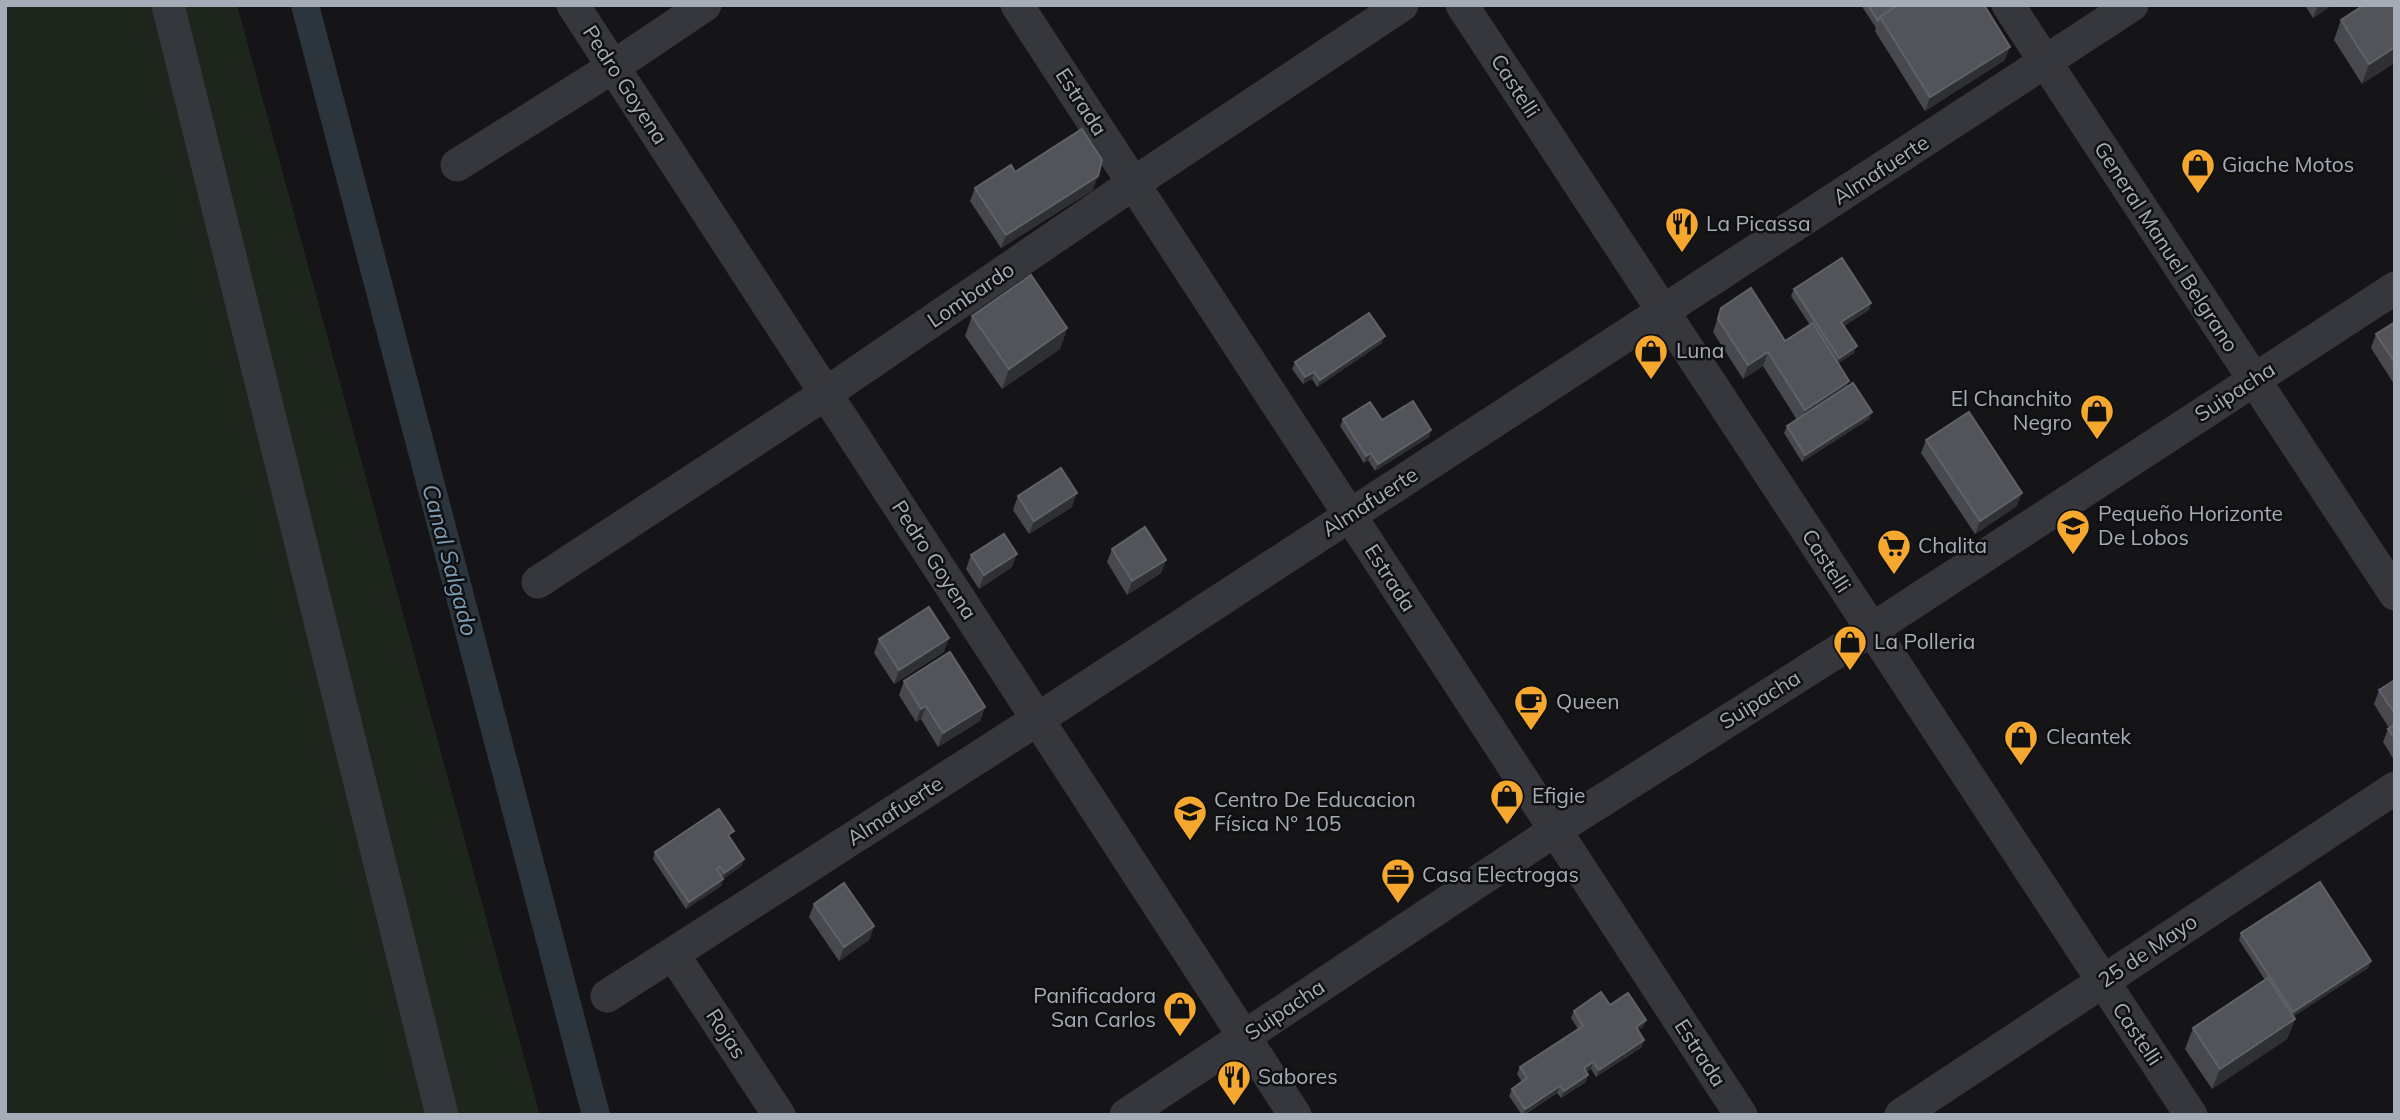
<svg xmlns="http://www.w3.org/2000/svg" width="2400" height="1120" font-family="Mulish,sans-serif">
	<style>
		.green { fill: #1d251d }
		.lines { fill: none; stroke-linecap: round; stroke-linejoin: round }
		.canal { stroke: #2b353b; stroke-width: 28 }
		.street { stroke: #36373c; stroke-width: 33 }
		.wall { fill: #48494f }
		.shaded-wall { fill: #2f3034 }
		.building { fill: #52545a; stroke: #5f6269; stroke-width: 2 }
		.labels { text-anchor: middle; stroke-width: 5; stroke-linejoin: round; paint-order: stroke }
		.street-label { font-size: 21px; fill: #a6acb7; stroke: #101012 }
		.poi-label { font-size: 21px; fill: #a6acb7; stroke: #101012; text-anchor: start }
		.water-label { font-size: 23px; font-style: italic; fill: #7c9db3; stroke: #101012 }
	</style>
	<rect width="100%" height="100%" fill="#151517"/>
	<polygon class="green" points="5,5 237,5 540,1115 5,1115"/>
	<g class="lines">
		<polyline class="canal" points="305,5 596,1115"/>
		<g class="street">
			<polyline points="168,5 442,1115"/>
			<polyline points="573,5 1295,1115"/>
			<polyline points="1017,5 1741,1115"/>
			<polyline points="1462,5 2191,1115"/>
			<polyline points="2008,5 2395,594"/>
			<polyline points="457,165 613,67 705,5"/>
			<polyline points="538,582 825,394 1134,183 1402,5"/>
			<polyline points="673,954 779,1115"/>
			<polyline points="607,996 1038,719 2132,5"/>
			<polyline points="1126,1115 1554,831 1871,630 2395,288"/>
			<polyline points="1901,1115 2395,788"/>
		</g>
	</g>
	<g class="wall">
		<polygon points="1861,5 1984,5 2005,60 1925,111 1875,31 1876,28"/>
		<polygon points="2305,5 2332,5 2313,18"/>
		<polygon points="2395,5 2362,84 2334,40 2341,20"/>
		<polygon points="1015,172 1093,190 1001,248 970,201 975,188"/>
		<polygon points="1794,289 1871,303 1869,310 1844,326 1854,353 1838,363 1847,388 1869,419 1802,462 1784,433 1787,426 1797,420 1763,366 1743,379 1713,332 1721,308 1785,341 1810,325 1791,296"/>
		<polygon points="972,316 1067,328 1060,349 1002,389 965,336"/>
		<polygon points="2395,322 2394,384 2371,348 2376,334"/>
		<polygon points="1382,343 1317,387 1312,379 1303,384 1292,369 1295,362"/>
		<polygon points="1343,419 1382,420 1431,430 1429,437 1375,471 1368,460 1364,463 1340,426"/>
		<polygon points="1926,440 2017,506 1975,534 1921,453"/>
		<polygon points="1018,496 1072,507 1029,534 1013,510"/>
		<polygon points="1112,549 1166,560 1161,573 1127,595 1107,562"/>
		<polygon points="971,555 1012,567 979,589 966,569"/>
		<polygon points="879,639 944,652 894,684 874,653"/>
		<polygon points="2395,680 2395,759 2394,760 2383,742 2388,729 2389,728 2374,704 2379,690"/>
		<polygon points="904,681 985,707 980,721 938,747 921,719 916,722 899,695"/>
		<polygon points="731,838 730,839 744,859 741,866 723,879 721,886 686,909 653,859 655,852"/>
		<polygon points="814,904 874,926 869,940 839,961 809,917"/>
		<polygon points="2241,933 2371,961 2368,968 2293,1016 2295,1019 2287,1039 2212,1089 2185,1049 2193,1028 2265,980 2239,940"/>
		<polygon points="1610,1005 1646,1020 1643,1027 1638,1030 1642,1047 1596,1077 1591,1069 1586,1072 1586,1082 1561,1098 1557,1093 1524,1115 1522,1115 1509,1096 1512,1089 1522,1082 1517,1074 1520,1067 1578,1029 1571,1018 1574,1011"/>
	</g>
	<g class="shaded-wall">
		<polygon points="2318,5 2332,5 2313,18"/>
		<polygon points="2010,47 2005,60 1925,111 1930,97"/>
		<polygon points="2395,47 2395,63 2362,84 2369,64"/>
		<polygon points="1098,176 1093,190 1001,248 1006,235"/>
		<polygon points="1871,303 1869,310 1839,329 1841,322"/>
		<polygon points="1067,328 1060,349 1002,389 1009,369"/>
		<polygon points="1385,336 1382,343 1317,387 1320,380"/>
		<polygon points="1857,346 1854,353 1836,365 1839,358"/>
		<polygon points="1768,352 1763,366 1743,379 1748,365"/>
		<polygon points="1314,372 1312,379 1303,384 1305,377"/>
		<polygon points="1849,381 1844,394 1800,423 1805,410"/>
		<polygon points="1872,412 1869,419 1802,462 1805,455"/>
		<polygon points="1431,430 1429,437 1375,471 1378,464"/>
		<polygon points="1371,453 1368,460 1364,463 1366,456"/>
		<polygon points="1077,493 1072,507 1029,534 1034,521"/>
		<polygon points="2022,493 2017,506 1975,534 1980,521"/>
		<polygon points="1017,554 1012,567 979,589 984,575"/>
		<polygon points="1166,560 1161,573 1127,595 1132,581"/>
		<polygon points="949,638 944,652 894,684 899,670"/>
		<polygon points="926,706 921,719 916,722 921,709"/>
		<polygon points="985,707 980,721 938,747 943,733"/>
		<polygon points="744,859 741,866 722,880 724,873"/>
		<polygon points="723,879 721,886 686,909 689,902"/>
		<polygon points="874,926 869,940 839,961 844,947"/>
		<polygon points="2371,961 2368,968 2290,1019 2293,1012"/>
		<polygon points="2295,1019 2287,1039 2212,1089 2220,1069"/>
		<polygon points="1646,1020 1643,1027 1633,1034 1636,1027"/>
		<polygon points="1644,1040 1642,1047 1596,1077 1599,1070"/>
		<polygon points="1593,1062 1591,1069 1581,1075 1584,1068"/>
		<polygon points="1588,1075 1586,1082 1561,1098 1564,1091"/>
		<polygon points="1560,1086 1557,1093 1523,1115 1525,1109"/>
	</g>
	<g class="building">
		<polygon points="1868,5 1898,5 1880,17 1878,21"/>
		<polygon points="1898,5 1984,5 2010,47 1930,97 1880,17"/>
		<polygon points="2364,5 2395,5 2395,47 2369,64 2341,20"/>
		<polygon points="1082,129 1102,160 1098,176 1006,235 975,188 1011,165 1015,172"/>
		<polygon points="1842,258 1871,303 1841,322 1857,346 1839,358 1794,289"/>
		<polygon points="1031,275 1067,328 1009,369 972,316"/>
		<polygon points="1751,288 1785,341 1813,323 1849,381 1805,410 1768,352 1748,365 1718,319 1721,308"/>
		<polygon points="1369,313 1385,336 1320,380 1314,372 1305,377 1295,362"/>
		<polygon points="2395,322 2395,363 2376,334"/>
		<polygon points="1853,383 1872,412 1805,455 1787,426"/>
		<polygon points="1413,401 1431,430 1378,464 1371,453 1366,456 1343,419 1370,402 1382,420"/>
		<polygon points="1969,412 2022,493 1980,521 1926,440"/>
		<polygon points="1061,468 1077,493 1034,521 1018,496"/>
		<polygon points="1145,527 1166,560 1132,581 1112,549"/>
		<polygon points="1004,534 1017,554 984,575 971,555"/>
		<polygon points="929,607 949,638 899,670 879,639"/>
		<polygon points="950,652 985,707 943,733 926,706 921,709 904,681"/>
		<polygon points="2395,680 2395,714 2379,690"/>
		<polygon points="2395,724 2395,739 2388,729"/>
		<polygon points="719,809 734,831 728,835 744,859 724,873 720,867 717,869 723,879 689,902 655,852"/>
		<polygon points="2320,882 2371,961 2293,1012 2241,933"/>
		<polygon points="844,883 874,926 844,947 814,904"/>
		<polygon points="2268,978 2295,1019 2220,1069 2193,1028"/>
		<polygon points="1601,992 1610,1005 1628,993 1646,1020 1636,1027 1644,1040 1599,1070 1593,1062 1584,1068 1588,1075 1564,1091 1560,1086 1525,1109 1512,1089 1527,1078 1520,1067 1583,1026 1574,1011"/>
	</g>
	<defs>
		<g id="shop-pin" transform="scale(1.75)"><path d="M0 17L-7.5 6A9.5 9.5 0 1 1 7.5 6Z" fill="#f5a72e" stroke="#101012"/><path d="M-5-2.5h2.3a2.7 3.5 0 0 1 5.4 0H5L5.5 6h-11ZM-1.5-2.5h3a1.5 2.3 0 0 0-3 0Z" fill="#111"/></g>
		<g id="restaurant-pin" transform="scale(1.75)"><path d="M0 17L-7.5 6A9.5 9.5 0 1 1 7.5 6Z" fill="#f5a72e" stroke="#101012"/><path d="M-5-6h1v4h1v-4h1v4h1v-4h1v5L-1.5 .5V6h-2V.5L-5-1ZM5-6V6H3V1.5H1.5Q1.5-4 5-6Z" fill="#111"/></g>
		<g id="school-pin" transform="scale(1.75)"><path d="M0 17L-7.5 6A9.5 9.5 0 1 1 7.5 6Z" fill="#f5a72e" stroke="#101012"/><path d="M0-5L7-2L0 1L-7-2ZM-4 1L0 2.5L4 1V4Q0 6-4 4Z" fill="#111"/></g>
		<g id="supermarket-pin" transform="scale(1.75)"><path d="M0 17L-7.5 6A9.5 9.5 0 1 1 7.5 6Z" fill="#f5a72e" stroke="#101012"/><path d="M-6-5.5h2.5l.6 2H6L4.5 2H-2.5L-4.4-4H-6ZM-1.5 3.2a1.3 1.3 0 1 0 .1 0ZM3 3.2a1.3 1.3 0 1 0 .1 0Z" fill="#111"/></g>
		<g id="cafe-pin" transform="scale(1.75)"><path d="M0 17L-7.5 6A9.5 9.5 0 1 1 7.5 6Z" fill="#f5a72e" stroke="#101012"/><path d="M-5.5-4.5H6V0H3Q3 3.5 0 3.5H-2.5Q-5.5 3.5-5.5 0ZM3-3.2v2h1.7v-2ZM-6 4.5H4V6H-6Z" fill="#111"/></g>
		<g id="office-pin" transform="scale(1.75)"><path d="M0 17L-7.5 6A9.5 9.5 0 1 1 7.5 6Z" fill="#f5a72e" stroke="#101012"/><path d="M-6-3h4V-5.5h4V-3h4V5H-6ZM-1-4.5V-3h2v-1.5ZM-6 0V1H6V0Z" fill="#111"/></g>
	</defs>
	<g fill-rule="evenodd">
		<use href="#shop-pin" x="2198" y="165"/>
		<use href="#restaurant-pin" x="1682" y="224"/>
		<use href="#shop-pin" x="1651" y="351"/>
		<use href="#shop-pin" x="2097" y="411"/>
		<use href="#school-pin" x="2073" y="526"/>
		<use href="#supermarket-pin" x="1894" y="546"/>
		<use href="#shop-pin" x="1850" y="642"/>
		<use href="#cafe-pin" x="1531" y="702"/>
		<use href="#shop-pin" x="2021" y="737"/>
		<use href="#shop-pin" x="1507" y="796"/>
		<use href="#school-pin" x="1190" y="812"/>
		<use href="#office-pin" x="1398" y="875"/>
		<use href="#shop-pin" x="1180" y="1008"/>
		<use href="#restaurant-pin" x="1234" y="1077"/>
	</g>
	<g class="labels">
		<g class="street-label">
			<text transform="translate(625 85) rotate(57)" y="7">Pedro Goyena</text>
			<text transform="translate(1515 86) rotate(57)" y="7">Castelli</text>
			<text transform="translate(1081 102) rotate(57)" y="7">Estrada</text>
			<text transform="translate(1881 170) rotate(-33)" y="7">Almafuerte</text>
			<text transform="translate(2166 247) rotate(57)" y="7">General Manuel Belgrano</text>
			<text transform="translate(971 295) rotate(-34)" y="7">Lombardo</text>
			<text transform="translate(2235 392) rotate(-33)" y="7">Suipacha</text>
			<text transform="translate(1370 502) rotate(-33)" y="7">Almafuerte</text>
			<text transform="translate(934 560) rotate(57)" y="7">Pedro Goyena</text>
			<text transform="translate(1826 561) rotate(57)" y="7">Castelli</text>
			<text transform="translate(1390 578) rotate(57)" y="7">Estrada</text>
			<text transform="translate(1760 700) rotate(-32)" y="7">Suipacha</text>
			<text transform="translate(895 811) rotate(-33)" y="7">Almafuerte</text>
			<text transform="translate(2148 951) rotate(-34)" y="7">25 de Mayo</text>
			<text transform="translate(1285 1010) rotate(-34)" y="7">Suipacha</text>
			<text transform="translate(726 1034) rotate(57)" y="7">Rojas</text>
			<text transform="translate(2137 1034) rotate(56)" y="7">Castelli</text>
			<text transform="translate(1700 1053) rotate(57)" y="7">Estrada</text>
		</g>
		<g class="poi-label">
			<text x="2222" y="172">Giache Motos</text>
			<text x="1706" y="231">La Picassa</text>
			<text x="1676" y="358">Luna</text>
			<text x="2072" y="406" text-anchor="end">El Chanchito<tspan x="2072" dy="24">Negro</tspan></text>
			<text x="2098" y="521">Pequeño Horizonte<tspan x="2098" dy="24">De Lobos</tspan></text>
			<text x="1918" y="553">Chalita</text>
			<text x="1874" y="649">La Polleria</text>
			<text x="1556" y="709">Queen</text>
			<text x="2046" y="744">Cleantek</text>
			<text x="1532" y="803">Efigie</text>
			<text x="1214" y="807">Centro De Educacion<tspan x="1214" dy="24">Física N° 105</tspan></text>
			<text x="1422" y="882">Casa Electrogas</text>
			<text x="1156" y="1003" text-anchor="end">Panificadora<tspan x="1156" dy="24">San Carlos</tspan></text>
			<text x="1258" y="1084">Sabores</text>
		</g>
		<g class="water-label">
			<text transform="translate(450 560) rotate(75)" y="8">Canal Salgado</text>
		</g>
	</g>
	<rect width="2400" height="1120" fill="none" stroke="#a6acb7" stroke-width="14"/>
</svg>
